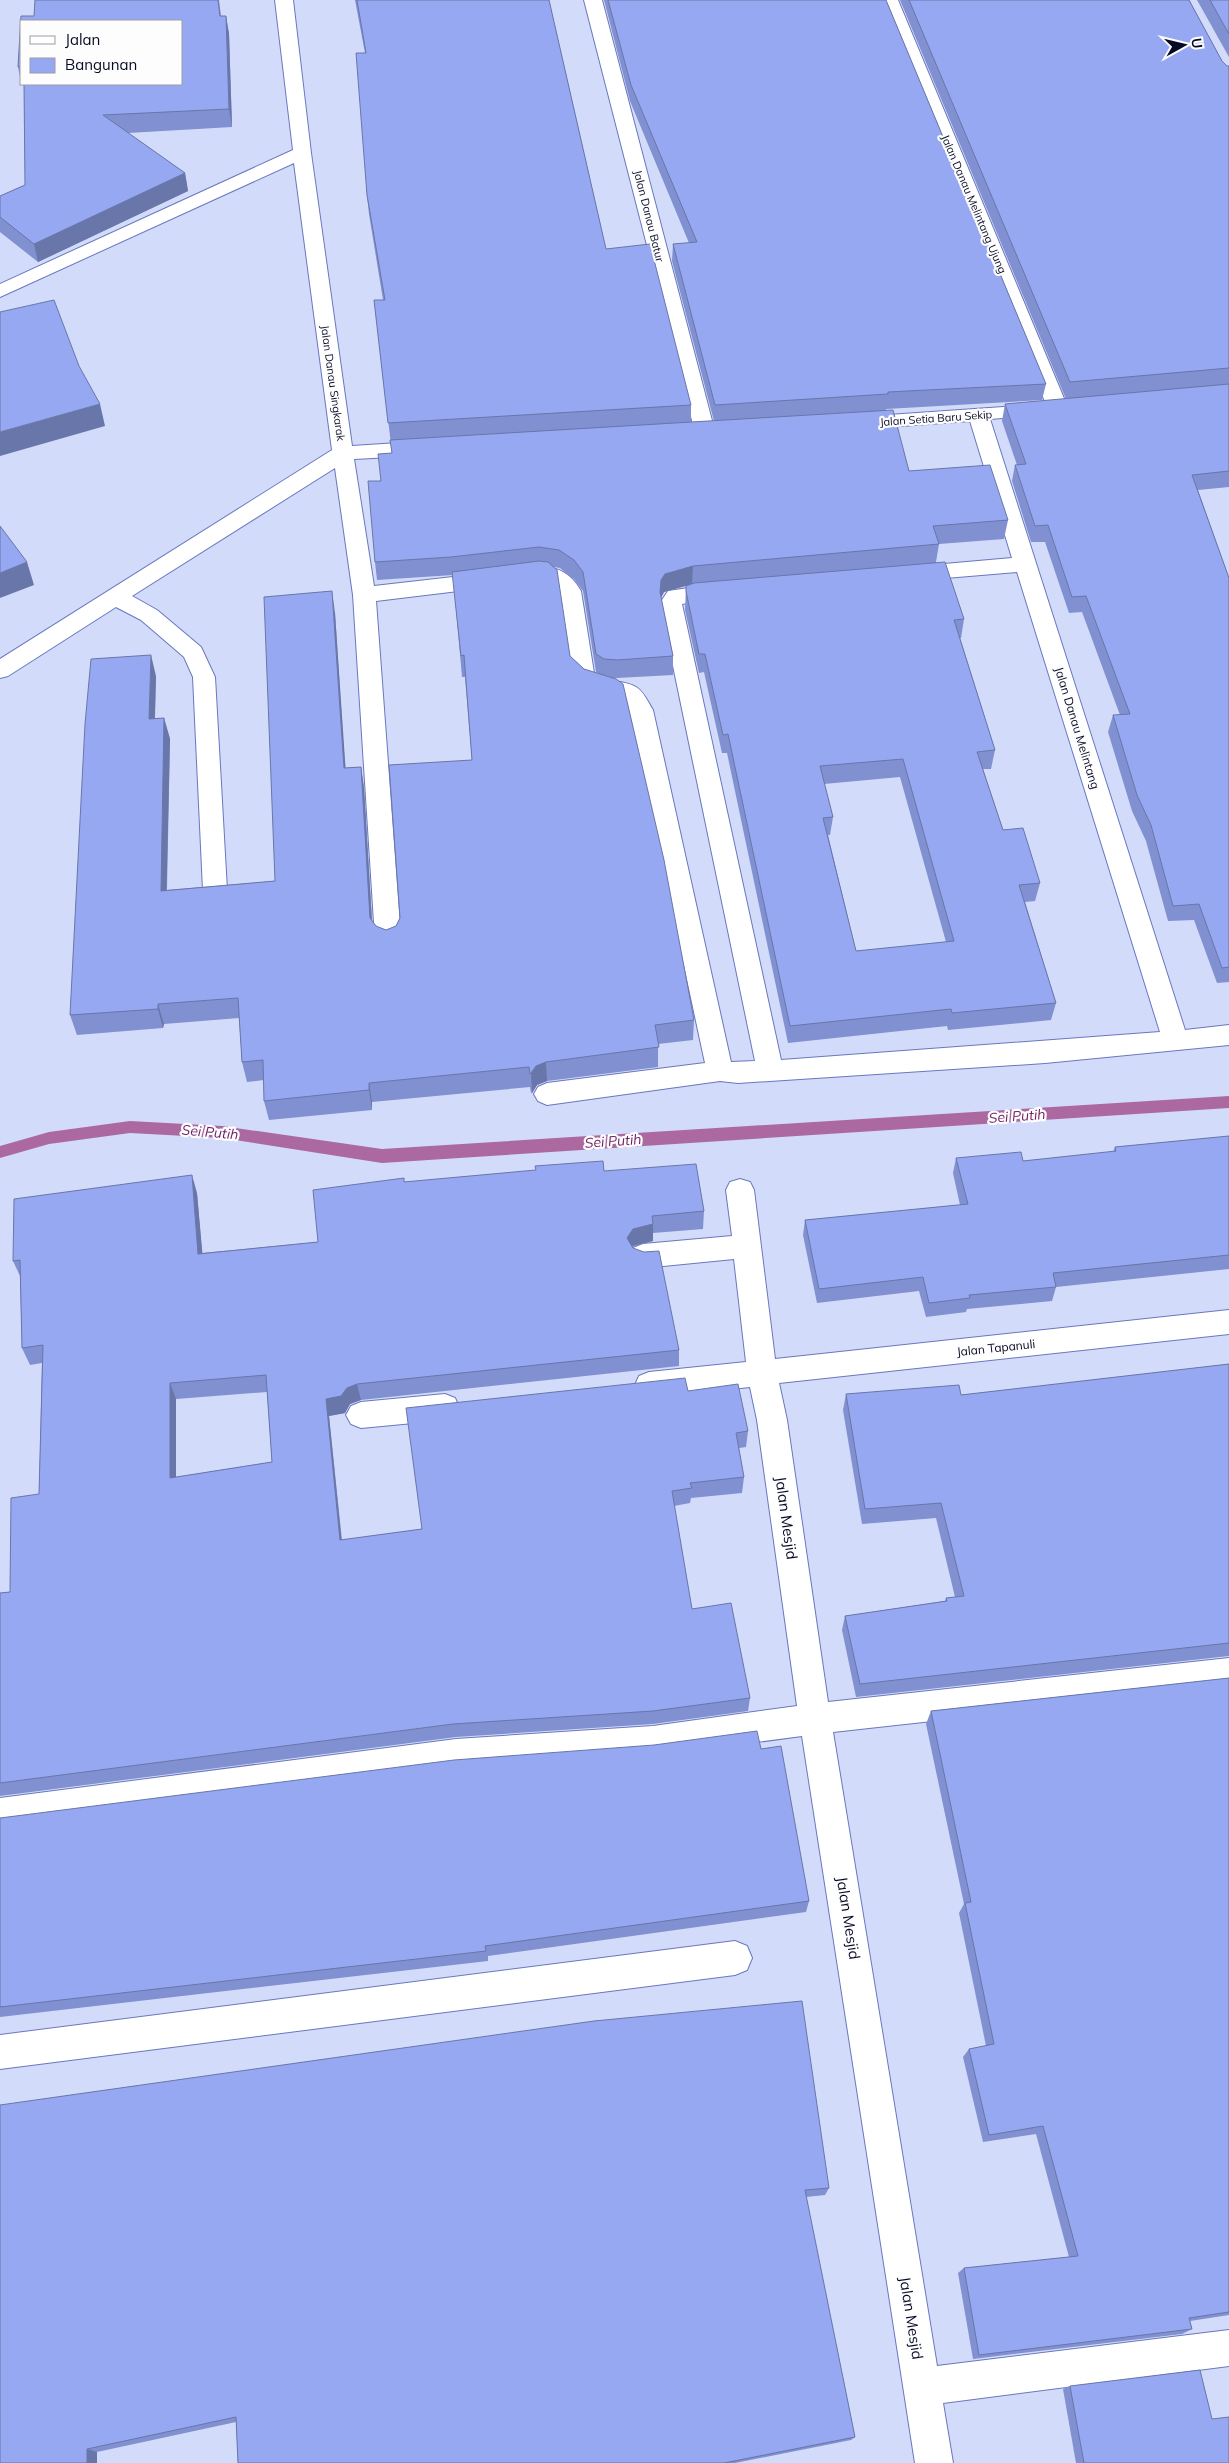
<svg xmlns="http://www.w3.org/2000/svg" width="1229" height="2463" font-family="Mulish,sans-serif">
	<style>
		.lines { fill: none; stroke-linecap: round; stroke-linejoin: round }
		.stream { fill: #ab69a0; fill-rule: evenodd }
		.minor-casing { stroke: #6878be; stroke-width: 2 }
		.minor { fill: #fff; fill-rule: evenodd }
		.wall { fill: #8190d0; fill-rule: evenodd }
		.shaded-wall { fill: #6976a9 }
		.building { fill: #96a8f2; stroke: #6976a9; fill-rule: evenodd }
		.labels { text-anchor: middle; stroke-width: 4.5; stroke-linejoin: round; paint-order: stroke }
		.far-street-label { font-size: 11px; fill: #070a24; stroke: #fdfdfd }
		.street-label { font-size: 12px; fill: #070a24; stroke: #fdfdfd }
		.water-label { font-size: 14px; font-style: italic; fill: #6f1d65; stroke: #fdfdfd }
		.near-street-label { font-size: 15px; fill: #070a24; stroke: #fdfdfd }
	</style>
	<rect width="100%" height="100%" fill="#d3dbfa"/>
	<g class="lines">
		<polygon class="stream" points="1229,1096 1229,1108 382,1163 222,1138 130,1133 49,1144 0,1158 0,1146 49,1132 130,1121 222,1126 382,1149"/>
		<g class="minor-casing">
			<g id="minor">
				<path d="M275 0H293L311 153 352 446 430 441 437 443 440 448 437 453 430 455 354 459 374 586 540 567C560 567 571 574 581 591L594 673C605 684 623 679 636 687 644 692 648 702 653 710L731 1062 755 1061 660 603 668 591 723 583 731 585 734 590 731 595 682 604 781 1060 1160 1032 1017 572 910 581 902 579 899 574 902 569 910 567 1012 558 970 421 859 429 852 428 849 423 852 418 859 417 1046 404 880 0H898L1068 408 1065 413 1058 414 1050 411 1041 415 990 419 1185 1030 1229 1025V1045L1045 1063 738 1083 720 1081 547 1105 538 1101 534 1094 538 1087 547 1083 705 1063 629 710C616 687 587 702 572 676L559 591 550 582 540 581 376 601 401 938 397 945 388 948 379 945 375 938 353 595 335 468 132 596 157 610 201 647 215 677 227 890 224 897 215 899 206 897 203 890 193 677 184 657 141 620 116 607 8 676 0 678V659L332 450 294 163 0 297V284L293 150Z"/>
				<polygon points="584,0 602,0 715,432 712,437 705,439 698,437 695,432"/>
				<polygon points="740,1179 750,1182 754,1190 775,1359 1229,1310 1229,1334 779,1383 787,1420 828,1702 1229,1658 1229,1688 833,1732 937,2366 1229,2330 1229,2366 943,2403 953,2463 915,2463 802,1736 653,1756 456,1771 0,1830 0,1798 456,1739 653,1726 797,1706 757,1420 750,1387 649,1398 639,1394 635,1385 639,1376 649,1372 746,1362 734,1259 643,1268 633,1264 629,1256 633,1248 643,1244 732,1236 726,1190 730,1182"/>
				<polygon points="445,1394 455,1398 459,1407 455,1416 445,1420 361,1428 351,1424 346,1415 351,1406 361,1402"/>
				<polygon points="735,1941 747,1946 752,1958 747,1970 735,1975 0,2069 0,2035"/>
			</g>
		</g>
		<use href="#minor" class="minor"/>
	</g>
	<g class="wall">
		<polygon points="35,0 219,0 221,16 226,16 229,34 232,127 128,133 185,173 188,191 38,262 0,232 0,196 25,185 24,85 22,85 22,84 181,84 181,21 21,21 21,82 18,67 21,16 34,16"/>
		<path d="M355 0H549L606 249 691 405V422L714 421 672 261 673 244 689 243 630 101 604 0H886L1046 384 1042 400 886 409V410L909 471 1008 520 1004 539 939 544 936 562 964 619 961 638H960L995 750 991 769H983L1003 830 1040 883 1035 901 1025 902 1056 1003 1051 1020 948 1030 947 1026 788 1043 727 753H722L704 672 699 673 685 610 686 586 664 592 661 598 673 656V675L617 678H612L694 1020 693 1040 658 1044V1067L547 1081 537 1085 532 1093H531L530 1087 372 1102V1110L269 1120 264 1101V1080L247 1082 242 1062 239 1018 164 1024 163 1028 77 1035 70 1015 156 676 155 719 164 718 170 739 167 890 275 881 335 613 345 768 361 767 364 788 372 921 376 926 386 930 396 926 472 760 465 677H462L453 575 377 580 375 562 380 481 392 453 374 300H383L369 214 367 195 365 53ZM554 567 560 568 574 579 583 591 596 672 599 674 584 669 570 656ZM900 777 946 942 856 951 828 835H830L833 817 824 784Z"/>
		<polygon points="900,0 1189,0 1222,61 1227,66 1229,66 1229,487 1198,490 1229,578 1229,982 1217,983 1194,920 1168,921 1146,841 1132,811 1108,732 1113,715 1120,715 1082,612 1069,613 1045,542 1031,542 1012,481 1015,465 1017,465 1002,421 1005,404 1066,399"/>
		<polygon points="1197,0 1229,0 1229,57"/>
		<polygon points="1229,1136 1229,1269 1056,1287 1052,1301 967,1309 966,1312 926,1317 919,1291 817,1303 803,1235 805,1220 960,1205 953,1173 956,1158 1023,1161 1113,1152 1115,1147"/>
		<path d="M604 1171 704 1211 703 1229 653 1233V1241L632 1247 679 1350V1366L361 1400 350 1404 345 1413 329 1416 342 1540 422 1529 688 1391 748 1431 746 1447 739 1448 744 1477 742 1493 691 1498 690 1503 674 1506 692 1609 750 1698 748 1711 653 1724 456 1737 0 1796V1593L10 1592 39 1494 42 1363 30 1365 22 1348 20 1276 13 1261 197 1193 202 1253 318 1242 405 1182ZM267 1392 272 1462 176 1477V1399Z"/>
		<polygon points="1229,1364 1229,1656 856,1697 842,1630 845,1616 945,1601 946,1598 955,1597 936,1518 862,1524 843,1410 846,1394 961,1395"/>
		<polygon points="1229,1678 1229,2315 1190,2321 1192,2329 1182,2334 973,2359 958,2273 964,2268 1069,2257 1036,2134 983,2142 963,2057 969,2049 986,2046 959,1913 964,1904 926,1724 931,1711"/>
		<polygon points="761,1749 809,1901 806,1912 488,1956 488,1961 0,2017 0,1818"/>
		<polygon points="0,2105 829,2188 825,2195 806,2197 855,2437 851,2440 735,2463 238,2463 236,2422 97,2452 0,2463"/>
		<polygon points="1070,2386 1212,2419 1229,2463 1076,2463 1063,2389"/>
	</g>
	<g class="shaded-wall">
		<polygon points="226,16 229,34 232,127 229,109"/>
		<polygon points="185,173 188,191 38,262 34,244"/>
		<polygon points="100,404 105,426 0,456 0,432"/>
		<polygon points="27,562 34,585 0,598 0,573"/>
		<polygon points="693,566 692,584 664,592 660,599 660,592 661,580 665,574"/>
		<polygon points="332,591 335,613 347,789 344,768"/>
		<polygon points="151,655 156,676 154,740 149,719"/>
		<polygon points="164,718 170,739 166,911 161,891"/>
		<polygon points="361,767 364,788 373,938 370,918"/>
		<polygon points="158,1004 164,1024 163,1028 158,1009"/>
		<polygon points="546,1062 547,1081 537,1085 532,1093 531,1073 536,1066"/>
		<polygon points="369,1083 372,1102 372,1110 369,1090"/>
		<polygon points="192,1175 197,1193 204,1271 198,1254"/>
		<polygon points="653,1224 653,1241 632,1246 627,1255 627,1238 633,1229"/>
		<polygon points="170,1383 176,1399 176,1493 170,1478"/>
		<polygon points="357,1384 361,1400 350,1404 345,1413 329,1416 343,1555 340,1540 326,1399 347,1388"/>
		<polygon points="87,2449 97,2452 97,2463 87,2463"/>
	</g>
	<g class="building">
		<polygon points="35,0 218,0 220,16 226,16 229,109 103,115 185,173 34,244 0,217 0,196 25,185 24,84 181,84 181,21 21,21 21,67 18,67 21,16 34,16"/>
		<polygon points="357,0 549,0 606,249 650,244 691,405 388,423 374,300 385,300 367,195 356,53 366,53"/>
		<polygon points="608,0 886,0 1046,384 888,392 888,394 715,405 673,244 697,242 631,85"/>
		<polygon points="909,0 1189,0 1222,61 1227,66 1229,66 1229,368 1070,382"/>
		<polygon points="1210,0 1229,0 1229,34"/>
		<polygon points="54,300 79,366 100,404 0,432 0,312"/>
		<polygon points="1229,384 1229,471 1192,475 1229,578 1229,967 1222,968 1199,904 1173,906 1151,825 1137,795 1113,715 1130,714 1086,596 1072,597 1048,525 1035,526 1015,465 1026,464 1005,404"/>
		<polygon points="893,410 909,471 990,465 1008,520 933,526 939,544 693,566 665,574 661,580 660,592 673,656 617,660 604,659 596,654 583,572 574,560 559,550 539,547 451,557 375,562 368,481 381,481 378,454 392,453 390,440"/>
		<polygon points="0,526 27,562 0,573"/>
		<polygon points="539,561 548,562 557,570 570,656 584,669 616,679 623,684 664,860 694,1020 655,1025 659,1047 546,1062 536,1066 531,1073 530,1074 529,1067 369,1083 369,1090 264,1101 263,1060 242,1062 238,998 158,1004 158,1009 70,1015 85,724 91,659 151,655 149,719 164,718 161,891 275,881 264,597 332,591 344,768 361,767 370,918 376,926 386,930 396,926 400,918 389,765 472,760 464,655 461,656 452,572"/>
		<path d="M945 562 964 619 954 620 995 750 977 752 1003 830 1023 828 1040 883 1019 885 1056 1003 952 1013 951 1009 790 1026 728 734 723 735 705 654H699L686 591V586L694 583ZM903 759 954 941 856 951 823 818 833 817 820 766Z"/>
		<polygon points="1229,1136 1229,1255 1053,1273 1056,1287 969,1295 970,1298 929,1303 923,1277 819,1289 805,1220 968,1204 956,1158 1021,1152 1023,1161 1116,1151 1115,1147"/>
		<path d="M603 1161 604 1171 696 1164 704 1211 652 1216 653 1224 633 1229 627 1238 633 1248 644 1252 659 1251 679 1350 357 1384 347 1388 341 1396 326 1399 340 1540 422 1529 406 1408 685 1378 688 1391 738 1384 748 1431 736 1433 744 1477 690 1483 692 1488 672 1491 692 1609 731 1603 750 1698 653 1711 453 1724 0 1783V1593L10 1592 11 1498 39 1494 43 1345 22 1348 20 1260 13 1261 14 1199 192 1175 198 1254 318 1242 313 1190 404 1178V1182L536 1170 535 1166ZM266 1375 272 1462 170 1478V1383Z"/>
		<polygon points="1229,1364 1229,1643 860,1684 845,1616 947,1601 946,1598 964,1596 941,1503 865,1509 846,1394 959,1385 961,1395"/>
		<polygon points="1229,1678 1229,2312 1189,2318 1192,2329 979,2355 964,2268 1078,2256 1043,2126 989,2135 969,2049 994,2044 965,1903 971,1902 931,1711"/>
		<polygon points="757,1731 761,1749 781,1746 809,1901 485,1946 486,1951 0,2007 0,1818 454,1760 654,1745"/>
		<polygon points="802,2001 829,2188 805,2190 855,2437 724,2463 238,2463 236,2417 87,2449 87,2463 0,2463 0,2105 594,2021"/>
		<polygon points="1200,2370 1212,2419 1229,2417 1229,2463 1084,2463 1070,2386"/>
	</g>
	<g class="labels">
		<g class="far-street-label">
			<text transform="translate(974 204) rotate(67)" y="4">Jalan Danau Melintang Ujung</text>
			<text transform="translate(649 216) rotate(76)" y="4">Jalan Danau Batur</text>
			<text transform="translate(333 383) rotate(82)" y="4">Jalan Danau Singkarak</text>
			<text transform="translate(936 418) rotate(-4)" y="4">Jalan Setia Baru Sekip</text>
		</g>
		<g class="street-label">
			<text transform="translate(1077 728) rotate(73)" y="4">Jalan Danau Melintang</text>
			<text transform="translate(996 1348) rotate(-6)" y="4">Jalan Tapanuli</text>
		</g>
		<g class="water-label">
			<text transform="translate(1017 1116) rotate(-4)" y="5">Sei Putih</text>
			<text transform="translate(210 1132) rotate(5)" y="5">Sei Putih</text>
			<text transform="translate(613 1141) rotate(-4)" y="5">Sei Putih</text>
		</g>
		<g class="near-street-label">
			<text transform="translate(786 1518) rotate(82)" y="5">Jalan Mesjid</text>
			<text transform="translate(848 1918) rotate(81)" y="5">Jalan Mesjid</text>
			<text transform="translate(911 2318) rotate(81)" y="5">Jalan Mesjid</text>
		</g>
	</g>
	<rect x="20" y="20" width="162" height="65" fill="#fdfdfd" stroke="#9b9ca6"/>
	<rect x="30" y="36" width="25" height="8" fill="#ffffff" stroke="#9b9ca6"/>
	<text x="65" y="45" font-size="15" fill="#070a24">Jalan</text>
	<rect x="30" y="58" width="25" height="15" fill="#96a8f2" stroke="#9b9ca6"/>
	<text x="65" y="70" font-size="15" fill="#070a24">Bangunan</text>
	<g transform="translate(1184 45) rotate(82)" stroke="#fdfdfd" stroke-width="4" paint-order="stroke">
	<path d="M0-4L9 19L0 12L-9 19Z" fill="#070a24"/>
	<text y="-8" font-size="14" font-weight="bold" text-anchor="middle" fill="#070a24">U</text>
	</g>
</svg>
